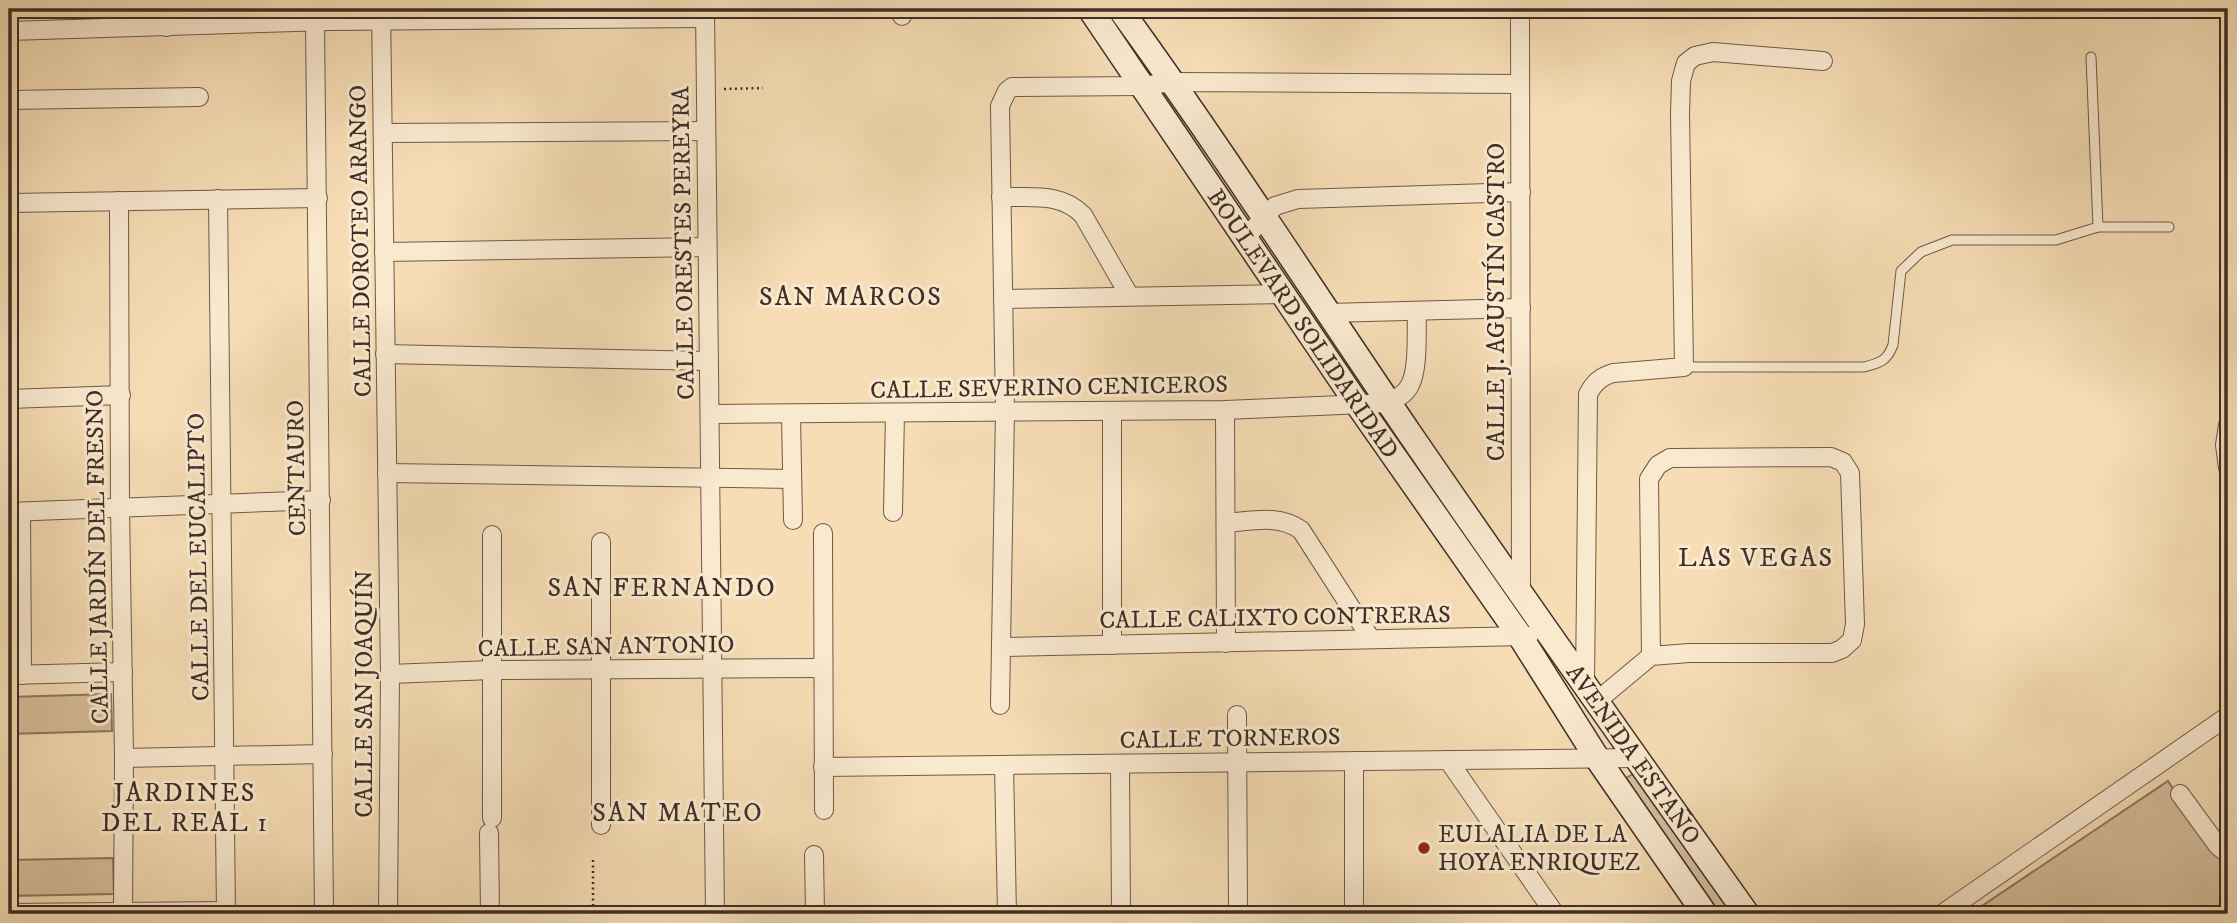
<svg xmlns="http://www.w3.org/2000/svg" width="2237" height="923" font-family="'IM FELL DW Pica',serif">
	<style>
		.green { fill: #d7bf9d; stroke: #8c7662; stroke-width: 2 }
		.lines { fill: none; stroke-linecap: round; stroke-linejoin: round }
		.lane-casing { stroke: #6e5a4a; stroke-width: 11 }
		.street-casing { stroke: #6e5a4a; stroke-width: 20 }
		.secondary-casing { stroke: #402e27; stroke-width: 27 }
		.path { stroke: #402e27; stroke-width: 2.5; stroke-dasharray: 2 3.5; stroke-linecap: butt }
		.lane { stroke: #f9e9cf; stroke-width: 9 }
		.street { stroke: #f9e9cf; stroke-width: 18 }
		.secondary { stroke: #f9e9cf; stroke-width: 24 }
		.poi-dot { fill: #8f2418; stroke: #f9e9cf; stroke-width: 2.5 }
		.labels { text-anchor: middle; stroke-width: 6; stroke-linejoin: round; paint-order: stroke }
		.street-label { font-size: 24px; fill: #402e27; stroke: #f9e9cf }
		.poi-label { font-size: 24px; fill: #402e27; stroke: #f9e9cf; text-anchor: start }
		.neighbourhood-label { font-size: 26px; letter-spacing: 2px; fill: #402e27; stroke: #f9e9cf }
	</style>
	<rect width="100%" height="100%" fill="#f6ddb5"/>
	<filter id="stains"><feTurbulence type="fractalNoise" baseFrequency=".00286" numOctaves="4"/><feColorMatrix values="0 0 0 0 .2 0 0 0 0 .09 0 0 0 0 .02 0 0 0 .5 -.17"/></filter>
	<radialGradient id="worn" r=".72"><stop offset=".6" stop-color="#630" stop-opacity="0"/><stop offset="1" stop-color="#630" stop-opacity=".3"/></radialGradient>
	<g class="green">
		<polygon points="111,694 112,731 9,734 9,697"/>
		<polygon points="1635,773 1732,914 1720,914 1626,778"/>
		<polygon points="2168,781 2223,863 2222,914 1970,914"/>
		<polygon points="113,858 114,894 9,896 9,860"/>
	</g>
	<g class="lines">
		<g class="lane-casing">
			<g id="lane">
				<polyline points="1520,10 1535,9"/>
				<polyline points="2098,227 2169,227"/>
				<path d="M1684 367H1864C1880 363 1887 361 1893 345L1901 271 1921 252 1952 240H2056L2098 227 2091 57"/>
			</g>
		</g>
		<g class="street-casing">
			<g id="street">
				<polyline points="166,9 167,27"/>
				<polyline points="381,9 390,674 388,914"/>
				<polyline points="705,9 715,914"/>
				<polyline points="902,9 902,16"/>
				<polyline points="1520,9 1521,594"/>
				<polyline points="315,22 324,914"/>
				<polyline points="9,31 329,21 705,18"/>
				<polyline points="9,100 199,97"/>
				<polyline points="383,133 705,131"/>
				<path d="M1001 197C1032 198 1060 192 1083 215L1129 295"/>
				<polyline points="218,199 226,914"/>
				<polyline points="119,201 120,508 124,758 123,912"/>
				<polyline points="9,203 318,198"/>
				<polyline points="1244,239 1275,206 1298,199 1521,192"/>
				<polyline points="384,252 707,247"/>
				<polyline points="1003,299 1282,294"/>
				<polyline points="1328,313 1521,308"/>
				<polyline points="385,354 708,361"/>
				<polyline points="9,399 121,395"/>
				<polyline points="1225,410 1226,643"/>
				<polyline points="1112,411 1112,645"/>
				<path d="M710 414 1225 410 1389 403C1397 398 1406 394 1410 385 1419 368 1416 330 1417 311"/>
				<polyline points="791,415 793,520"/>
				<polyline points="2228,425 2225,445 2228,468"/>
				<polyline points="387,473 792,479"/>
				<polyline points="9,512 321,500"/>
				<polyline points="21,512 22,675"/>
				<polyline points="893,512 895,413"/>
				<path d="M1226 523C1253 521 1278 514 1301 530L1371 639"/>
				<polyline points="823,533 824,810"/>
				<polyline points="492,535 492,818"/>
				<polyline points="601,542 601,825"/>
				<polyline points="1001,647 1529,636"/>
				<polyline points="390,674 492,670 822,668"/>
				<polyline points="9,675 123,672"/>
				<path d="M1585 685 1588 394C1594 383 1600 377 1613 373L1684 367 1680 114 1681 81 1686 63 1695 56 1713 52 1823 61"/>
				<polyline points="1597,701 1651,656 1689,653 1832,653 1842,649 1852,640 1855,624 1850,473 1843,462 1831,457 1670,458 1658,465 1649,479 1651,656"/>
				<polyline points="1000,705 1005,411 1000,106 1007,91 1012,87 1142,86 1173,82 1520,84"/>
				<polyline points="1237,715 1238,914"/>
				<polyline points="124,758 323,754"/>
				<polyline points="1448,760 1555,914"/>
				<polyline points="1354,761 1354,914"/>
				<polyline points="1120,764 1121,914"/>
				<polyline points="1004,765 1007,914"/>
				<polyline points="823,767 1637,758"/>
				<polyline points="2180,794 2218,846 2228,854"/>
				<polyline points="489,833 490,914"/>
				<polyline points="814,855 815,914"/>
				<polyline points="9,913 226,911"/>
				<polyline points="1942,914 2228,716"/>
			</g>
		</g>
		<g class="secondary-casing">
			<g id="secondary">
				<path id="s1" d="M1090 9 1358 405 1520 636 1597 758 1705 914"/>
				<path id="s2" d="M1120 9C1221 148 1313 292 1410 434 1521 596 1634 755 1747 914"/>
			</g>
		</g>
		<g class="path">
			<polyline points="724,89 763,88"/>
			<polyline points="593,860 593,914"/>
		</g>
		<use href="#lane" class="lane"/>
		<use href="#street" class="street"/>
		<use href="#secondary" class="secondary"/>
	</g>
	<circle class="poi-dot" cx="1424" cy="848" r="7"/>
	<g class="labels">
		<g class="street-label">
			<text transform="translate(360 241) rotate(-91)" y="8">CALLE DOROTEO ARANGO</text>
			<text transform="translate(683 243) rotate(-91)" y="8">CALLE ORESTES PEREYRA</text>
			<text transform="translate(1496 302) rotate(-90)" y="8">CALLE J. AGUSTÍN CASTRO</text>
			<text dy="8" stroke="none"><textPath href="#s1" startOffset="380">BOULEVARD SOLIDARIDAD</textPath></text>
			<text transform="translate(1049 387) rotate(-1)" y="8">CALLE SEVERINO CENICEROS</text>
			<text transform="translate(296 468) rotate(-91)" y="8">CENTAURO</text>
			<text transform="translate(97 557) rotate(-91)" y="8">CALLE JARDÍN DEL FRESNO</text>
			<text transform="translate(198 557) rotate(-91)" y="8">CALLE DEL EUCALIPTO</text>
			<text transform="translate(1275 617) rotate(-1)" y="8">CALLE CALIXTO CONTRERAS</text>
			<text transform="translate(606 646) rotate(-1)" y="8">CALLE SAN ANTONIO</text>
			<text transform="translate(364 694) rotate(-90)" y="8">CALLE SAN JOAQUÍN</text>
			<text transform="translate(1230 738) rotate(-1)" y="8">CALLE TORNEROS</text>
			<text dy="8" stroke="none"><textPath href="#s2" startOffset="905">AVENIDA ESTAÑO</textPath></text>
		</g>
		<g class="poi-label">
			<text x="1438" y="842">EULALIA DE LA<tspan x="1438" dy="28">HOYA ENRIQUEZ</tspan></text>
		</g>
		<g class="neighbourhood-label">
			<text x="851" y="305">SAN MARCOS</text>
			<text x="1756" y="566">LAS VEGAS</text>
			<text x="662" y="596">SAN FERNANDO</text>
			<text x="185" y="801">JARDINES<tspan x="185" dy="30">DEL REAL 1</tspan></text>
			<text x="678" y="821">SAN MATEO</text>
		</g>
	</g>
	<rect width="2237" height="923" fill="none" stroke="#f6ddb5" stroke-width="35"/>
	<rect x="10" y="10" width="2216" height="902" fill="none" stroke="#402e27" stroke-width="3.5"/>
	<rect x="18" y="18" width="2202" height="888" fill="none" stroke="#402e27" stroke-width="2"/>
	<rect width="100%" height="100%" filter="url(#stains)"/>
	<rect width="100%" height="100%" fill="url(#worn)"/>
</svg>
